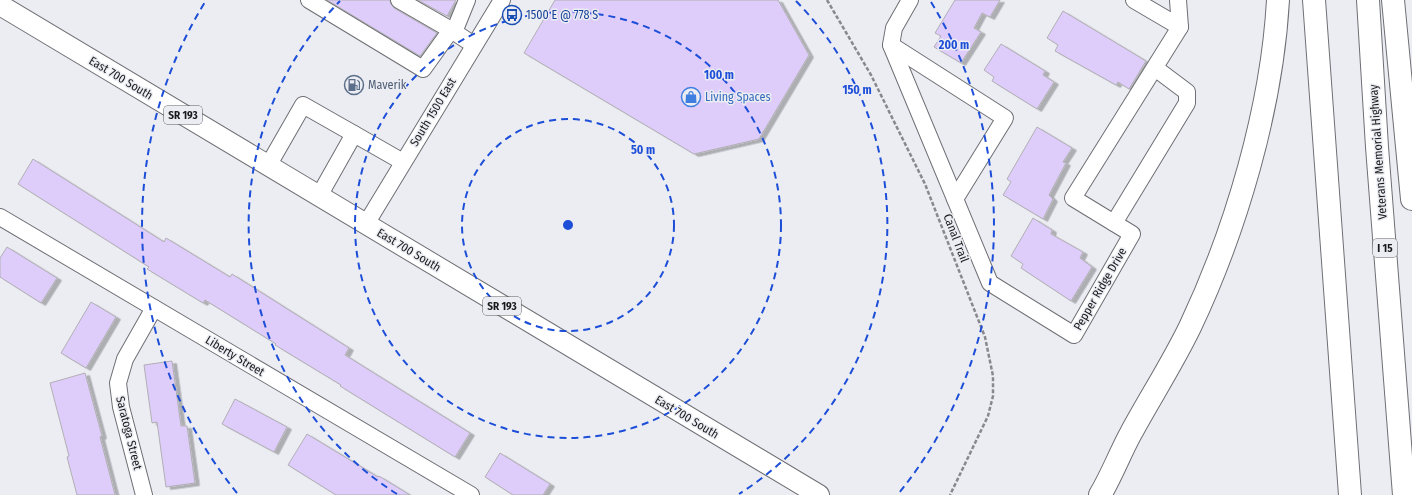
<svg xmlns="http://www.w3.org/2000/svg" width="1412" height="495" font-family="'Fira Sans Condensed',sans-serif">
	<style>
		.building { fill: #deccfa; stroke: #b1afb4; filter: url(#shadow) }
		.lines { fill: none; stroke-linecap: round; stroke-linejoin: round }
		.minor-casing { stroke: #6e6f74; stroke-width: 18 }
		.major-casing { stroke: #6e6f74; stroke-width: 22 }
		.highway-casing { stroke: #6e6f74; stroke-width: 24 }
		.path { stroke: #88898d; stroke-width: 2.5; stroke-dasharray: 4 2; stroke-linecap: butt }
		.minor { stroke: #fff; stroke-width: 16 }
		.major { stroke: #fff; stroke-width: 20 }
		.highway { stroke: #fff; stroke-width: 22 }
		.ring { fill: none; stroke: #1d4ed8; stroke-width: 2; stroke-dasharray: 7 5 }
		.labels { text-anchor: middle; stroke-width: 3; stroke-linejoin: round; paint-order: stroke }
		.shield { fill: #ecedf3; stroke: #58595c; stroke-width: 1 }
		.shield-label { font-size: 11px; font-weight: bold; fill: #18191b }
		.transit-label { font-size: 12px; fill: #164399; stroke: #ecedf3; text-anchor: start }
		.street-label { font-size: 12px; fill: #18191b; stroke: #ecedf3 }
		.service-label { font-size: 12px; fill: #4e5e75; stroke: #ecedf3; text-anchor: start }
		.shop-label { font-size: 12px; fill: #366cbe; stroke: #ecedf3; text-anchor: start }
		.centre { fill: #1d4ed8; stroke: #ecedf3; stroke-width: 2 }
		.ring-label { font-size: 12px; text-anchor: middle; font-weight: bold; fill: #1d4ed8; stroke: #ecedf3; stroke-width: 3; stroke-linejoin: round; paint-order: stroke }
	</style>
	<defs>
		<filter id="shadow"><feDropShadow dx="4.5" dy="2.5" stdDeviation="0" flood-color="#0004"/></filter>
	</defs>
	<rect width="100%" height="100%" fill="#ecedf3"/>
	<g class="building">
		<polygon points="327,0 390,0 391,4 394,8 437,33 420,56"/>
		<polygon points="418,0 456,0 447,16"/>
		<polygon points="555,0 778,0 809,55 759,139 694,154 524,53"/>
		<polygon points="955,0 1000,0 990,17 982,13 974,28 981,32 961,63 934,47 941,36 935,33"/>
		<polygon points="1063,11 1146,61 1129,89 1118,82 1116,85 1055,51 1058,45 1047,38"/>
		<polygon points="1001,44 1045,71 1043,75 1054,82 1037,109 992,81 994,77 984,70"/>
		<polygon points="1037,127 1072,148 1063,162 1066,163 1049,195 1053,199 1043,219 1003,195 1011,182 1007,179"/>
		<polygon points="33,159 164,242 166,238 230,277 232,274 349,348 345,355 470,433 455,457 340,386 341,385 275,345 276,344 205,300 203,303 147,269 149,267 18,184"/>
		<polygon points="1033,218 1052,230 1051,234 1083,252 1080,258 1092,267 1071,301 1021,268 1023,264 1011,256"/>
		<polygon points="7,247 57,278 41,303 0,277 0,258"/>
		<polygon points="91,302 116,317 86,368 61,353"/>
		<polygon points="172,361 181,426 187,426 195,483 166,487 157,422 152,423 144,365"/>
		<polygon points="85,373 102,436 100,437 115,495 77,495 67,457 69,456 50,383"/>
		<polygon points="235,399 287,427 274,452 222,424"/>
		<polygon points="307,434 378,477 379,476 410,495 336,495 288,465"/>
		<polygon points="500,453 550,484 543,495 513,495 485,477"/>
	</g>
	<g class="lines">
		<g class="minor-casing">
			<g id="minor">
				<polyline points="309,0 423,69 451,30"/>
				<polyline points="399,0 451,30 474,45"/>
				<polyline points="910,0 894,28 891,45 990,283 1074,335 1132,234 1073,198 1180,27 1178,0"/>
				<polyline points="1134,0 1180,27"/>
				<polyline points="454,32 467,0"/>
				<polyline points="891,45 1005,118 955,199"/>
				<polyline points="268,166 303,105 354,134"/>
				<polyline points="319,196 354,134 403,162"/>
				<polyline points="0,217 471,495"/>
				<polyline points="1114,223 1187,103 1187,92 1155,68"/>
				<polyline points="366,224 502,0"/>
				<polyline points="144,495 121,407 118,383 125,359 154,308"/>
			</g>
		</g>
		<g class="major-casing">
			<polyline id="major" points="0,5 819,495"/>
		</g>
		<g class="highway-casing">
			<g id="highway">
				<polyline points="1314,0 1350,495"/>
				<polyline points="1368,0 1377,147 1404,495"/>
				<polyline points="1393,0 1412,199"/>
				<path d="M1100 495C1112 475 1120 453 1131 433 1150 398 1172 364 1190 327 1236 230 1272 108 1278 0"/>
			</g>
		</g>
		<polyline class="path" points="827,0 871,75 925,184 985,337 993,376 993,396 988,416 950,495"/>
		<use href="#minor" class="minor"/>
		<use href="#major" class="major"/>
		<use href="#highway" class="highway"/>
	</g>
	<g class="ring">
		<circle cx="568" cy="225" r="106"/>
		<circle cx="568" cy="225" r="213"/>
		<path d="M397 494A319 319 0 0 1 340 1M796 1A319 319 0 0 1 739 494"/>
		<path d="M237 493A426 426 0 0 1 205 2M931 2A426 426 0 0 1 899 493"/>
	</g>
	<defs>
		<g id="bus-ring" transform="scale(1)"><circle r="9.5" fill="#ecedf3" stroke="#1a4fb4" stroke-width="1.5"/><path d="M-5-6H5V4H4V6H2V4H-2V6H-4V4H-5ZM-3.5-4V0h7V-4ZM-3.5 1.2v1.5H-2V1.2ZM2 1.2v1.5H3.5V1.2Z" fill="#1a4fb4"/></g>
		<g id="fuel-ring" transform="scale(1)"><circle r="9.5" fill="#ecedf3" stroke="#5c6f8a" stroke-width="1.5"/><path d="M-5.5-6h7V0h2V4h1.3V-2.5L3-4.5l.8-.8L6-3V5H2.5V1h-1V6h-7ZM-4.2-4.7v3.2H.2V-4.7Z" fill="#5c6f8a"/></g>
		<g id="shop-ring" transform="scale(1)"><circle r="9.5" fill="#ecedf3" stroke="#3f7fe0" stroke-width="1.5"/><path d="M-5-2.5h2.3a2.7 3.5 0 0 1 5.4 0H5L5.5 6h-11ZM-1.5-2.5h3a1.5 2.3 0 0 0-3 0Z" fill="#3f7fe0"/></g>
	</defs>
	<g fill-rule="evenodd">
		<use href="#bus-ring" x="512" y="15"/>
		<use href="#fuel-ring" x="354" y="85"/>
		<use href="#shop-ring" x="691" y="97"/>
	</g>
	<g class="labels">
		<g class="shield">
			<rect x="164" y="106" width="38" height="18" rx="3"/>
			<rect x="1373" y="239" width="24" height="18" rx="3"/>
			<rect x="483" y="297" width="38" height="18" rx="3"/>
		</g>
		<g class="shield-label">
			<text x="183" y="119">SR 193</text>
			<text x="1385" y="252">I 15</text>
			<text x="502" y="310">SR 193</text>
		</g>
		<g class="transit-label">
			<text x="526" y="19">1500 E @ 778 S</text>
		</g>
		<g class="street-label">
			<text transform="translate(121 78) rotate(31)" y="4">East 700 South</text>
			<text transform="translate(433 112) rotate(-59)" y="4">South 1500 East</text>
			<text transform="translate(1378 152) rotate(-94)" y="4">Veterans Memorial Highway</text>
			<text transform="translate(956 238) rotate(69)" y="4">Canal Trail</text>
			<text transform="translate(409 250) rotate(31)" y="4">East 700 South</text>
			<text transform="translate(1100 289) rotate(-60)" y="4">Pepper Ridge Drive</text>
			<text transform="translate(235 356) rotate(31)" y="4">Liberty Street</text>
			<text transform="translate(687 417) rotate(31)" y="4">East 700 South</text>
			<text transform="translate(129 433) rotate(76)" y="4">Saratoga Street</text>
		</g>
		<g class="service-label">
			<text x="368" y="89">Maverik</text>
		</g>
		<g class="shop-label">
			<text x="705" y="101">Living Spaces</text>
		</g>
	</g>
	<circle cx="568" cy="225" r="6" class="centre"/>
	<g class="ring-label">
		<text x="954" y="49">200 m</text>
		<text x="719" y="79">100 m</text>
		<text x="857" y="94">150 m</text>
		<text x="643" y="154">50 m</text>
	</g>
</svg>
